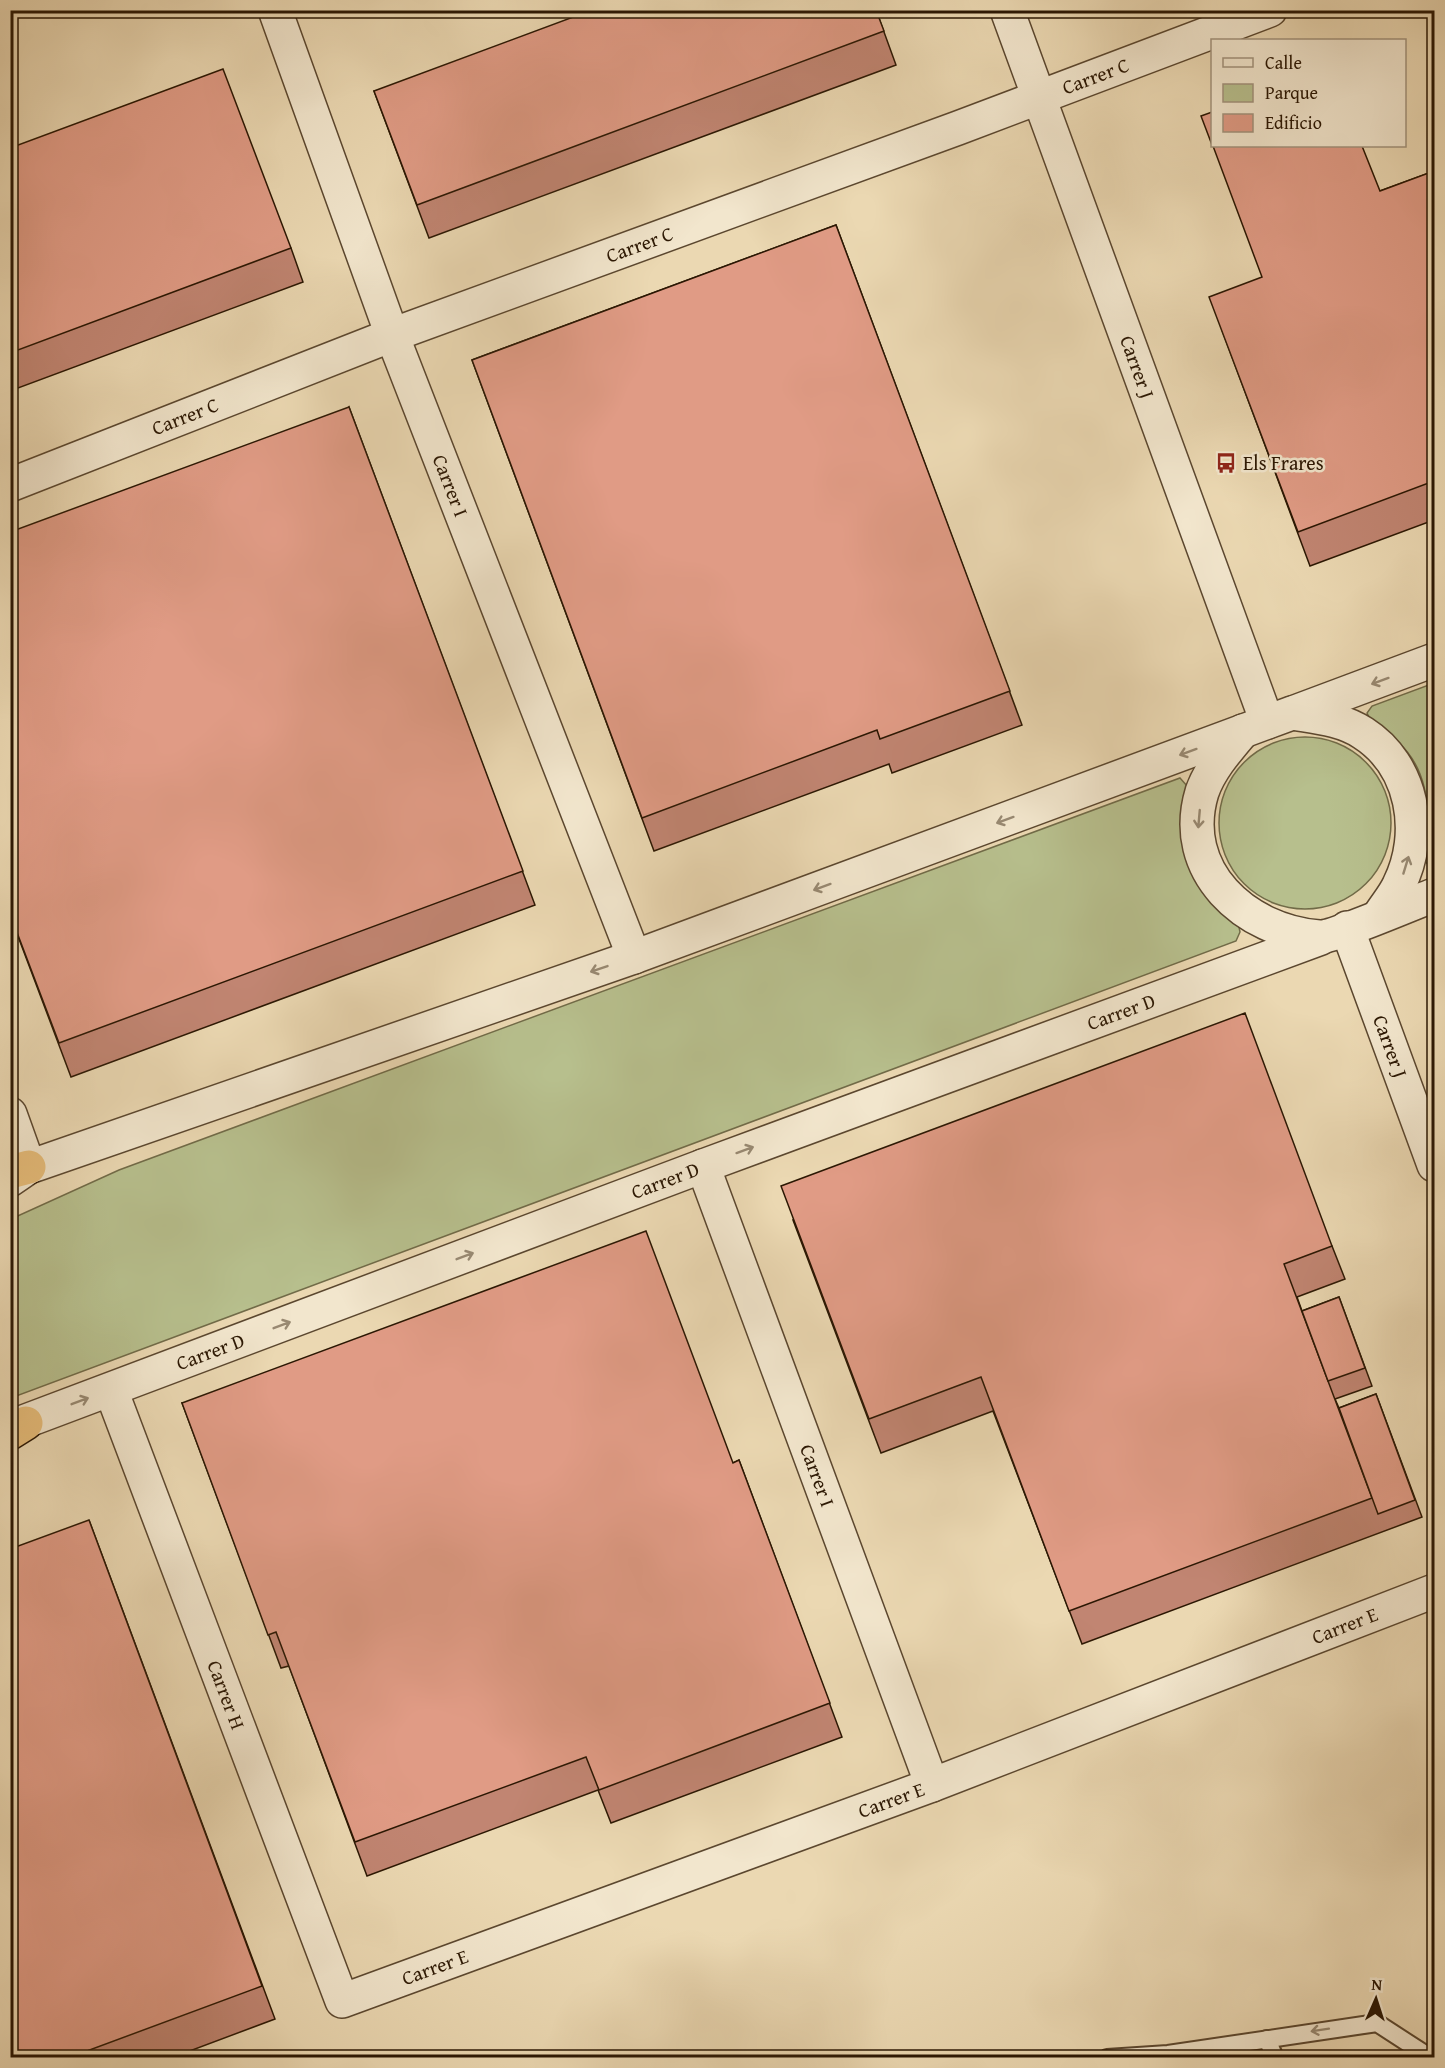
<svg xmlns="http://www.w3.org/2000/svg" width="1445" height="2068" font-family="'Gentium Book Plus',serif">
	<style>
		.green { fill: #b7bf8d; stroke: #716b48; stroke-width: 1.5 }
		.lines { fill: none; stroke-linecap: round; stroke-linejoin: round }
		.service-casing { stroke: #5b472f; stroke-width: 20 }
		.minor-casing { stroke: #5b472f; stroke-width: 36 }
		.trunk-casing { stroke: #2b1703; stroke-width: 36 }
		.service { stroke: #f2e6cd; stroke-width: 16 }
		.minor { stroke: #f2e6cd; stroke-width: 33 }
		.trunk { stroke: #e6bc79; stroke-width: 33 }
		.wall { fill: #c18572; stroke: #2b1703; stroke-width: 1.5 }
		.building { fill: #e09b85; stroke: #2b1703; stroke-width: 1.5 }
		.oneway { stroke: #988972 }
		.labels { text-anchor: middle; stroke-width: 5; stroke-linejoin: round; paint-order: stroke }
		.street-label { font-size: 20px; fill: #2b1703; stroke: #f2e6cd }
		.poi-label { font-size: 20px; fill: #2b1703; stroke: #f2e6cd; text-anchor: start }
	</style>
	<rect width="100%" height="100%" fill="#ebd8b2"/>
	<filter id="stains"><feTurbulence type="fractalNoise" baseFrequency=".00333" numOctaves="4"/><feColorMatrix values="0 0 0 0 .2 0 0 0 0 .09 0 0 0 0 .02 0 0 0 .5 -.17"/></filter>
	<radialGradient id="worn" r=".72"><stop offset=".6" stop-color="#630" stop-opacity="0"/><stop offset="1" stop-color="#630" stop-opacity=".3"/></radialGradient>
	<g class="green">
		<path d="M1434 683V867L1431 868 1423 859C1431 819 1431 772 1398 742 1389 734 1371 724 1367 713L1372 706Z"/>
		<circle cx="1305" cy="823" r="86"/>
		<polygon points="1180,778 1188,787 1197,881 1211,902 1239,927 1240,932 1236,941 11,1398 11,1219 119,1170"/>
	</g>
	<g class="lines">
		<g class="service-casing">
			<g id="service">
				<polyline points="1267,2039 1275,2058"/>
				<polyline points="1107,2058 1168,2054 1377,2023 1431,2058"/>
			</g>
		</g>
		<g class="minor-casing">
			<g id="minor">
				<path id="s1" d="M275 10 392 335 634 957"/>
				<path id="s2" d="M1007 10 1267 722"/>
				<path id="s3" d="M10 485 392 335 958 128 1270 10"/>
				<polyline points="1295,712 1434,660"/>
				<path d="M1243 731C1227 750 1210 769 1202 792 1178 871 1245 931 1319 937 1331 938 1416 902 1434 895"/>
				<path id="s4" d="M1347 928 1434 1165"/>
				<polyline points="10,1114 29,1167"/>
				<path id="s5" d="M703 1166 932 1785"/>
				<path d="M10 1180 29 1167 634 957 1292 713C1316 717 1342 719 1363 733 1413 765 1425 833 1399 885 1394 896 1385 906 1379 916"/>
				<path id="s6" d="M111 1390 342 2001 932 1785 1434 1591"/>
				<path id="s7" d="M10 1427 703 1166 1321 938"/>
			</g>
		</g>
		<g class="trunk-casing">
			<g id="trunk">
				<polyline points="10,1172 29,1167"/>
				<polyline points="10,1433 26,1423"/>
			</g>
		</g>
		<use href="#service" class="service"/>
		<use href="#minor" class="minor"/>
		<use href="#trunk" class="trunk"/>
	</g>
	<g class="wall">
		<polygon points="876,10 896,65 429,238 374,91"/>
		<polygon points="10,148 291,248 303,282 10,391"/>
		<polygon points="1434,171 1434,520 1310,566 1222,330 1262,277 1380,191"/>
		<polygon points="836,225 1022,725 892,773 889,764 654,851 472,360"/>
		<polygon points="349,407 535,905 71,1077 10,915"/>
		<polygon points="793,1220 1332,1246 1345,1279 1297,1297 1302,1311 1339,1297 1372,1386 1335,1399 1339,1408 1376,1394 1422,1517 1082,1644 993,1411 881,1453"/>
		<polygon points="182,1403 733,1463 739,1460 842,1737 611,1823 598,1790 367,1876 289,1666 281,1668"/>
		<polygon points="89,1520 275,2019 171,2058 10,2058"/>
	</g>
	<g class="building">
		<polygon points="592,10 876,10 884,31 417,205 374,91"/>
		<polygon points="223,69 291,248 10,353 10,148"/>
		<polygon points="1212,112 1212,145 1201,116"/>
		<polygon points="1213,146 1362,146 1380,191 1434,171 1434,481 1298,532 1209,297 1262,277"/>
		<polygon points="836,225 1010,691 880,739 877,730 642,818 472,360"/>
		<polygon points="349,407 523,871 59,1043 10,914 10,532"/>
		<polygon points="1245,1013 1332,1246 1284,1264 1372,1498 1069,1611 981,1377 869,1419 781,1186"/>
		<polygon points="646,1231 733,1463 739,1460 830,1703 599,1790 586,1757 355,1842 276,1632 268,1635 182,1403"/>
		<polygon points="1339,1297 1365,1368 1328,1381 1302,1311"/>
		<polygon points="1376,1394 1415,1500 1378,1514 1339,1408"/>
		<polygon points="89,1520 262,1986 68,2058 10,2058 10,1549"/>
		<polygon points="1017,2052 1020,2058 1006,2058"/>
	</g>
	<defs><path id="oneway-shaft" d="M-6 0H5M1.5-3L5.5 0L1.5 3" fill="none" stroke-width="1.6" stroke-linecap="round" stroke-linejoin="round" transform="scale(1.5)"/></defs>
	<g class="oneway">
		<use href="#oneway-shaft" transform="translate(1380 681) rotate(160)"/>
		<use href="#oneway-shaft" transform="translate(1188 752) rotate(160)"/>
		<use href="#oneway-shaft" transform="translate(1199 819) rotate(95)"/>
		<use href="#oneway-shaft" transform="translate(1005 820) rotate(160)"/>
		<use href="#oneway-shaft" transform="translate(1406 865) rotate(-73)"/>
		<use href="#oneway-shaft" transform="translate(822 887) rotate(160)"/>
		<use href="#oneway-shaft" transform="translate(599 969) rotate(161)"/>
		<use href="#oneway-shaft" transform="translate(745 1150) rotate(-20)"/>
		<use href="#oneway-shaft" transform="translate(465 1256) rotate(-21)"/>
		<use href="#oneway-shaft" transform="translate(282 1325) rotate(-21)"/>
		<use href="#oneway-shaft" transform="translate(80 1401) rotate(-21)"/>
		<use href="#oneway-shaft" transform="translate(1320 2030) rotate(171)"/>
	</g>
	<defs>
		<g id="bus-bare" transform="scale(1.62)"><path d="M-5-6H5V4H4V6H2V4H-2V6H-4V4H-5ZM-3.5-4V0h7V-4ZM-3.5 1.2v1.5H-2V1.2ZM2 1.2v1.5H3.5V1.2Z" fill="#8f2418" stroke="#f2e6cd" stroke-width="2.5" paint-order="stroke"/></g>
	</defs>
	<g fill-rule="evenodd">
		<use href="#bus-bare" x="1226" y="463"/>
	</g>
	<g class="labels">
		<g class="street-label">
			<text dy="7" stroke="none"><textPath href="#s3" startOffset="1160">Carrer C</textPath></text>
			<text dy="7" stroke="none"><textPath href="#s3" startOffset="674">Carrer C</textPath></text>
			<text dy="7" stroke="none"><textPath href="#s2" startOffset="380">Carrer J</textPath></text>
			<text dy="7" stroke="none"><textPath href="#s3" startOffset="188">Carrer C</textPath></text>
			<text dy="7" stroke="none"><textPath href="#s1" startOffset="507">Carrer I</textPath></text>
			<text dy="7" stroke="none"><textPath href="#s7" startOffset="1186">Carrer D</textPath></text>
			<text dy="7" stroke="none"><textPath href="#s4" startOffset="126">Carrer J</textPath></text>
			<text dy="7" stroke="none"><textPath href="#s7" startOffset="700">Carrer D</textPath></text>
			<text dy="7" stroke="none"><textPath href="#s7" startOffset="214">Carrer D</textPath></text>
			<text dy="7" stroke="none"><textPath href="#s5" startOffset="330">Carrer I</textPath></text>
			<text dy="7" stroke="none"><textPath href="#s6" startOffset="1724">Carrer E</textPath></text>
			<text dy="7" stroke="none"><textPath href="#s6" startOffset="326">Carrer H</textPath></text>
			<text dy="7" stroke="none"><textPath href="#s6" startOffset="1238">Carrer E</textPath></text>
			<text dy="7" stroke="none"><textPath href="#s6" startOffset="752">Carrer E</textPath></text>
		</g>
		<g class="poi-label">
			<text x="1243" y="470">Els Frares</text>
		</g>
	</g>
	<rect width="1445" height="2068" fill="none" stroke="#ebd8b2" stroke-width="36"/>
	<rect x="12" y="12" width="1421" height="2044" fill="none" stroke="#2b1703" stroke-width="3"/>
	<rect x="18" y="18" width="1409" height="2032" fill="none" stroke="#2b1703" stroke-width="1.5"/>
	<rect x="1211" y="39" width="195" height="108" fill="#f2e6cd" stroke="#a2937c" stroke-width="1.5"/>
	<rect x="1223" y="58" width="30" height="9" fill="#f2e6cd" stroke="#a2937c" stroke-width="1.5"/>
	<text x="1265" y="69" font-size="18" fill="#2b1703">Calle</text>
	<rect x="1223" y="84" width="30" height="18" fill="#b7bf8d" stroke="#a2937c" stroke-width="1.5"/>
	<text x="1265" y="99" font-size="18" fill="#2b1703">Parque</text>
	<rect x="1223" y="114" width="30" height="18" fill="#e09b85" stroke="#a2937c" stroke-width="1.5"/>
	<text x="1265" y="129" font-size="18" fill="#2b1703">Edificio</text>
	<g transform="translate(1376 1999) rotate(3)" stroke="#f2e6cd" stroke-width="4.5" paint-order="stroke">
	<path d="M0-4.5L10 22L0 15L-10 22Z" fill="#2b1703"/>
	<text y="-9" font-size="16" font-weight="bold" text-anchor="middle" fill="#2b1703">N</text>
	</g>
	<rect width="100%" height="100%" filter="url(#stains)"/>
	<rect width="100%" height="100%" fill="url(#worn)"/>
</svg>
